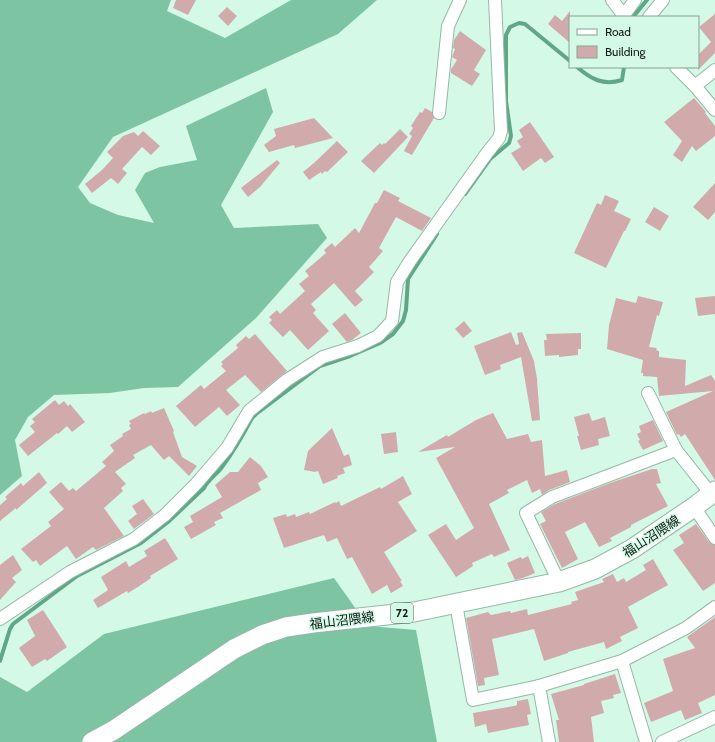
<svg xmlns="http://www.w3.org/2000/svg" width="715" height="742" font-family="Cabin,'Noto Sans JP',sans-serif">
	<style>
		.forest { fill: #7cc4a2 }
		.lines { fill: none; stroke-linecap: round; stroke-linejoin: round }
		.stream { stroke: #5fa787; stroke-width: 4 }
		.building { fill: #d1abac }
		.street-casing { stroke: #96b8a7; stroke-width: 14 }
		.primary-casing { stroke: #96b8a7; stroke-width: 21 }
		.street { stroke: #fff; stroke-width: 12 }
		.primary { stroke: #fff; stroke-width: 19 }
		.labels { text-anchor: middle; stroke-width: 3; stroke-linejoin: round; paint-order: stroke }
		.shield { fill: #d5f9e7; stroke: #4b5f55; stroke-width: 1 }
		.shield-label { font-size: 12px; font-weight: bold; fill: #101d17 }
		.street-label { font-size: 13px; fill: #101d17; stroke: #d5f9e7 }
	</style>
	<rect width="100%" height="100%" fill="#d5f9e7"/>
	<g class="forest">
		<polygon points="0,0 171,0 167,11 225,38 291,0 377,0 338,34 113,137 78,187 90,203 118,215 154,223 135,190 145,173 160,167 197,160 186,126 266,88 273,112 221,205 234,228 318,224 327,238 256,318 178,387 144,388 110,393 54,395 28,417 15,440 22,476 0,495"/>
		<polygon points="334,578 368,626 416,630 437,742 0,742 0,677 27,692 104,634"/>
	</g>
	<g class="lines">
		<g class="stream">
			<polyline points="633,17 647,0"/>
			<path d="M577 67C591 79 603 86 622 80L624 67"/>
			<polyline points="465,194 490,159 509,143 511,136 506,101 506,35 510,27 519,23 525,24 570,61"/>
			<path d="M0 661 10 629 13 624 77 576 141 543 168 522 204 488C208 480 217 474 222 467 234 451 243 435 252 418L256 414 320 366 350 356 380 343 393 334 403 321 406 310 408 279 437 234"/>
		</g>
	</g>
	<g class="building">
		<polygon points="176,0 196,0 188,15 173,8"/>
		<polygon points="227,7 237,16 228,26 218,16"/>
		<polygon points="570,11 570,43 548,24 555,15 562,21"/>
		<polygon points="715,14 715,53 698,70 698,55 711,42 699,27"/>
		<polygon points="460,31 486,50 474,70 480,74 472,86 451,73 451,69 457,60 452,57 455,49 453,48 454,40"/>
		<polygon points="694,98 706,112 705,113 715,126 715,136 696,151 692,146 682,162 673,155 682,141 664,122"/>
		<polygon points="425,108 432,112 434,118 412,155 404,151 412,136 409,134 413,128 411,126 420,112 422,113"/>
		<polygon points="314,118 333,138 295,148 294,145 269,152 264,145 276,136 274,129"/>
		<polygon points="530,122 554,157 545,163 541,158 523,171 511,153 521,147 517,141 523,137 519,130"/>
		<polygon points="400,129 408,137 374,173 361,161 380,143 382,145 384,143 385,144"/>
		<polygon points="143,131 160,146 151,155 142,147 122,169 127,173 118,184 111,178 92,193 85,184 102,170 113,158 107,152 123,136 134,132 138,136"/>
		<polygon points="337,141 348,152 327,172 325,171 322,174 321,172 309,180 303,172 314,163"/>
		<polygon points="277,160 280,163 260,187 248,197 241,188"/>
		<polygon points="715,183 715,212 708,220 693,207"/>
		<polygon points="384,190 400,198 398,201 431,218 422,231 396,217 379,248 383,251 369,267 374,272 355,291 363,300 355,307 334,283 311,304 316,310 313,313 329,331 308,350 290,330 283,337 269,323 272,320 269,317 277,310 280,314 305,291 299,284 309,276 305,271 326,253 324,250 332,243 335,247 355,228 359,233 375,203 377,203"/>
		<polygon points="605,195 619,201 614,211 631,219 625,231 624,231 606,268 574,253 597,203 601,205"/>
		<polygon points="654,207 669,216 660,231 645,222"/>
		<polygon points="638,296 663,302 659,316 657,315 649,347 657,348 656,350 659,351 659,357 686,360 685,386 711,375 715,381 715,480 685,434 681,437 679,434 677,435 666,412 713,391 659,396 657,377 643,376 643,373 641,373 643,360 607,349 609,325 616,298 636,303"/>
		<polygon points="715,296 715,314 698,316 695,298"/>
		<polygon points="345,313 361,333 352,340 347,342 332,324"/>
		<polygon points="464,321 472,331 463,338 455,329"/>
		<polygon points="511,332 516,345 519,344 517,333 522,332 534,361 537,379 540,420 532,421 521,357 500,365 501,369 485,375 474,346"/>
		<polygon points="581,333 581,349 578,349 578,355 559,357 559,355 545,356 544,340 547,340 546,334"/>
		<polygon points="255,334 287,371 261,392 245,375 226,390 240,405 227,416 219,407 195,427 176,406 201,385 204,389 226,371 221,366 223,364 221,362 238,348 236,345 246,336 249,339"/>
		<polygon points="55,400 59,405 64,401 68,406 70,404 85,422 72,432 67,426 58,434 57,433 28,456 19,445 35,432 30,426 35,422 32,419"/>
		<polygon points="164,408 174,431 173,432 182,457 197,466 189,476 169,456 164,460 151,445 133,455 135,458 115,472 126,484 121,488 123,491 104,508 124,536 96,550 93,547 76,559 67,546 40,566 36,560 33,562 21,549 51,526 48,522 64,509 49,492 61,482 69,491 73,488 76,491 106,466 102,462 114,451 110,445 123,436 122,434 131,429 129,425 131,424 129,421 144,413 145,414 151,411 152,413"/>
		<polygon points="493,413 507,439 528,434 531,442 542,440 545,476 567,470 570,482 549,490 542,495 540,489 532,493 527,480 507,490 509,493 489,504 510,550 494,557 492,554 472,563 473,566 456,577 428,535 446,524 456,540 474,528 436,458 455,447 418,452 447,435 448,437 476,420"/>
		<polygon points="589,413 592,421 605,417 610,436 598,439 599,445 581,450 577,436 579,436 574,417"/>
		<polygon points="653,420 663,441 643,450 638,441 640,440 637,434 641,432 639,426"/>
		<polygon points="332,428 344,456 349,454 352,465 343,468 345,473 337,476 338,478 323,484 318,471 315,472 304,470 308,451"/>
		<polygon points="396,432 398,452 384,454 381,434"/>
		<polygon points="250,457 261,466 268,477 258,483 261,490 220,513 223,518 214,522 216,525 191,539 184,527 193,522 190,516 222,497 215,485 230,472 238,472"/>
		<polygon points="652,469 657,469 661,483 656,484 668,506 631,525 631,527 610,538 612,541 599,547 585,522 565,532 578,559 562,568 540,524 546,521 541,512 555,504 610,483"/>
		<polygon points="39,472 47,483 16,510 16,508 0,521 0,505 7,499 5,497 21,483 23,486"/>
		<polygon points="403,476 412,494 398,502 417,531 384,552 402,581 400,581 403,586 391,593 387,585 372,594 352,557 347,559 337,538 327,542 324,535 284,548 273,518 286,514 287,517 295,514 296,517 309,512 310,514 335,502 336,503 339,501 341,506 380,487 381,489"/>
		<polygon points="143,499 154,514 134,529 128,521 137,514 132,506"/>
		<polygon points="696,524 709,542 715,545 715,583 703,591 673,550 684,543 679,535"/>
		<polygon points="165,538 178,559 150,576 151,578 138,587 128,593 127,591 98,608 93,600 108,590 101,577 126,561 129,567 147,556 144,551"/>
		<polygon points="13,555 22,570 12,578 16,582 0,600 0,565"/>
		<polygon points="528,556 535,573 523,578 515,580 507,563 521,557 522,559"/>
		<polygon points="653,559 668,585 628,607 638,628 620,637 622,641 606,649 604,642 568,652 568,653 544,661 534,629 492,639 499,675 484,678 485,685 478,686 466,618 488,612 491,615 510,611 511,613 527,609 528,615 572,604 571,602 578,600 575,592 604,582 602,579 613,574 617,582 624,578 626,582 646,570 643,565"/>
		<polygon points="43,610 67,647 47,661 45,659 32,667 19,648 35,636 27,620"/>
		<polygon points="715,617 715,695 698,703 702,713 685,720 681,710 651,722 644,703 673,691 663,659 695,648 687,637"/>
		<polygon points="615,674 621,693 613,695 614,698 601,701 604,713 591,717 594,742 559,742 556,720 559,720 551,694 584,685 584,684"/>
		<polygon points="528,699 531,714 527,715 529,725 488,733 486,724 475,727 473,713 514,706 517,705 517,701"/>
	</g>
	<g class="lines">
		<g class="street-casing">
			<g id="street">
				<polyline points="612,0 625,17"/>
				<polyline points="624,15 635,0"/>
				<polyline points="649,17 663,0"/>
				<polyline points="676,67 695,86 715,110"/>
				<polyline points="695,86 715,70"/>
				<polyline points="439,113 448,26 460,0"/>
				<polyline points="648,393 676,450 711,494"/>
				<polyline points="694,507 715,538"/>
				<polyline points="559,582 526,513 552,497 676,450"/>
				<polyline points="456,604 473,700 539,686 622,661 686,628 715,607"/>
				<polyline points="0,619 70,572 134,539 165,515 196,484 227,448 249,411 287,380 323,357 358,346 378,336 392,321 397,282 410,261 487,153 499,138 501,131 495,0"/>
				<polyline points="622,661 646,742"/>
				<polyline points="539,686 549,742"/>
				<polyline points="662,742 715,717"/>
			</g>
		</g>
		<g class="primary-casing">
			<polyline id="primary" points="92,742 114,730 234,649 262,635 286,627 313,623 414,612 559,582 595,569 632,549 694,507 715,491"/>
		</g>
		<use href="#street" class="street"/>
		<use href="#primary" class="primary"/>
	</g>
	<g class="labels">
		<rect class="shield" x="391" y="603" width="22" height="20" rx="3"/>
		<g class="shield-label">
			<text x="402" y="617">72</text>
		</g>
		<g class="street-label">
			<text transform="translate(651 536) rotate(-33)" y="5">福山沼隈線</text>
			<text transform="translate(342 620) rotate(-7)" y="5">福山沼隈線</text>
		</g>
	</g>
	<rect x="569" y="16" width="130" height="52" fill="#d5f9e7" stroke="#86a194"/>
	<rect x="577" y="29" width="20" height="6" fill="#ffffff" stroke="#86a194"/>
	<text x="605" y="36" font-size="12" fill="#101d17">Road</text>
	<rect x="577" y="46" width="20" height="12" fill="#d1abac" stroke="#86a194"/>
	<text x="605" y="56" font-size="12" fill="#101d17">Building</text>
</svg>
